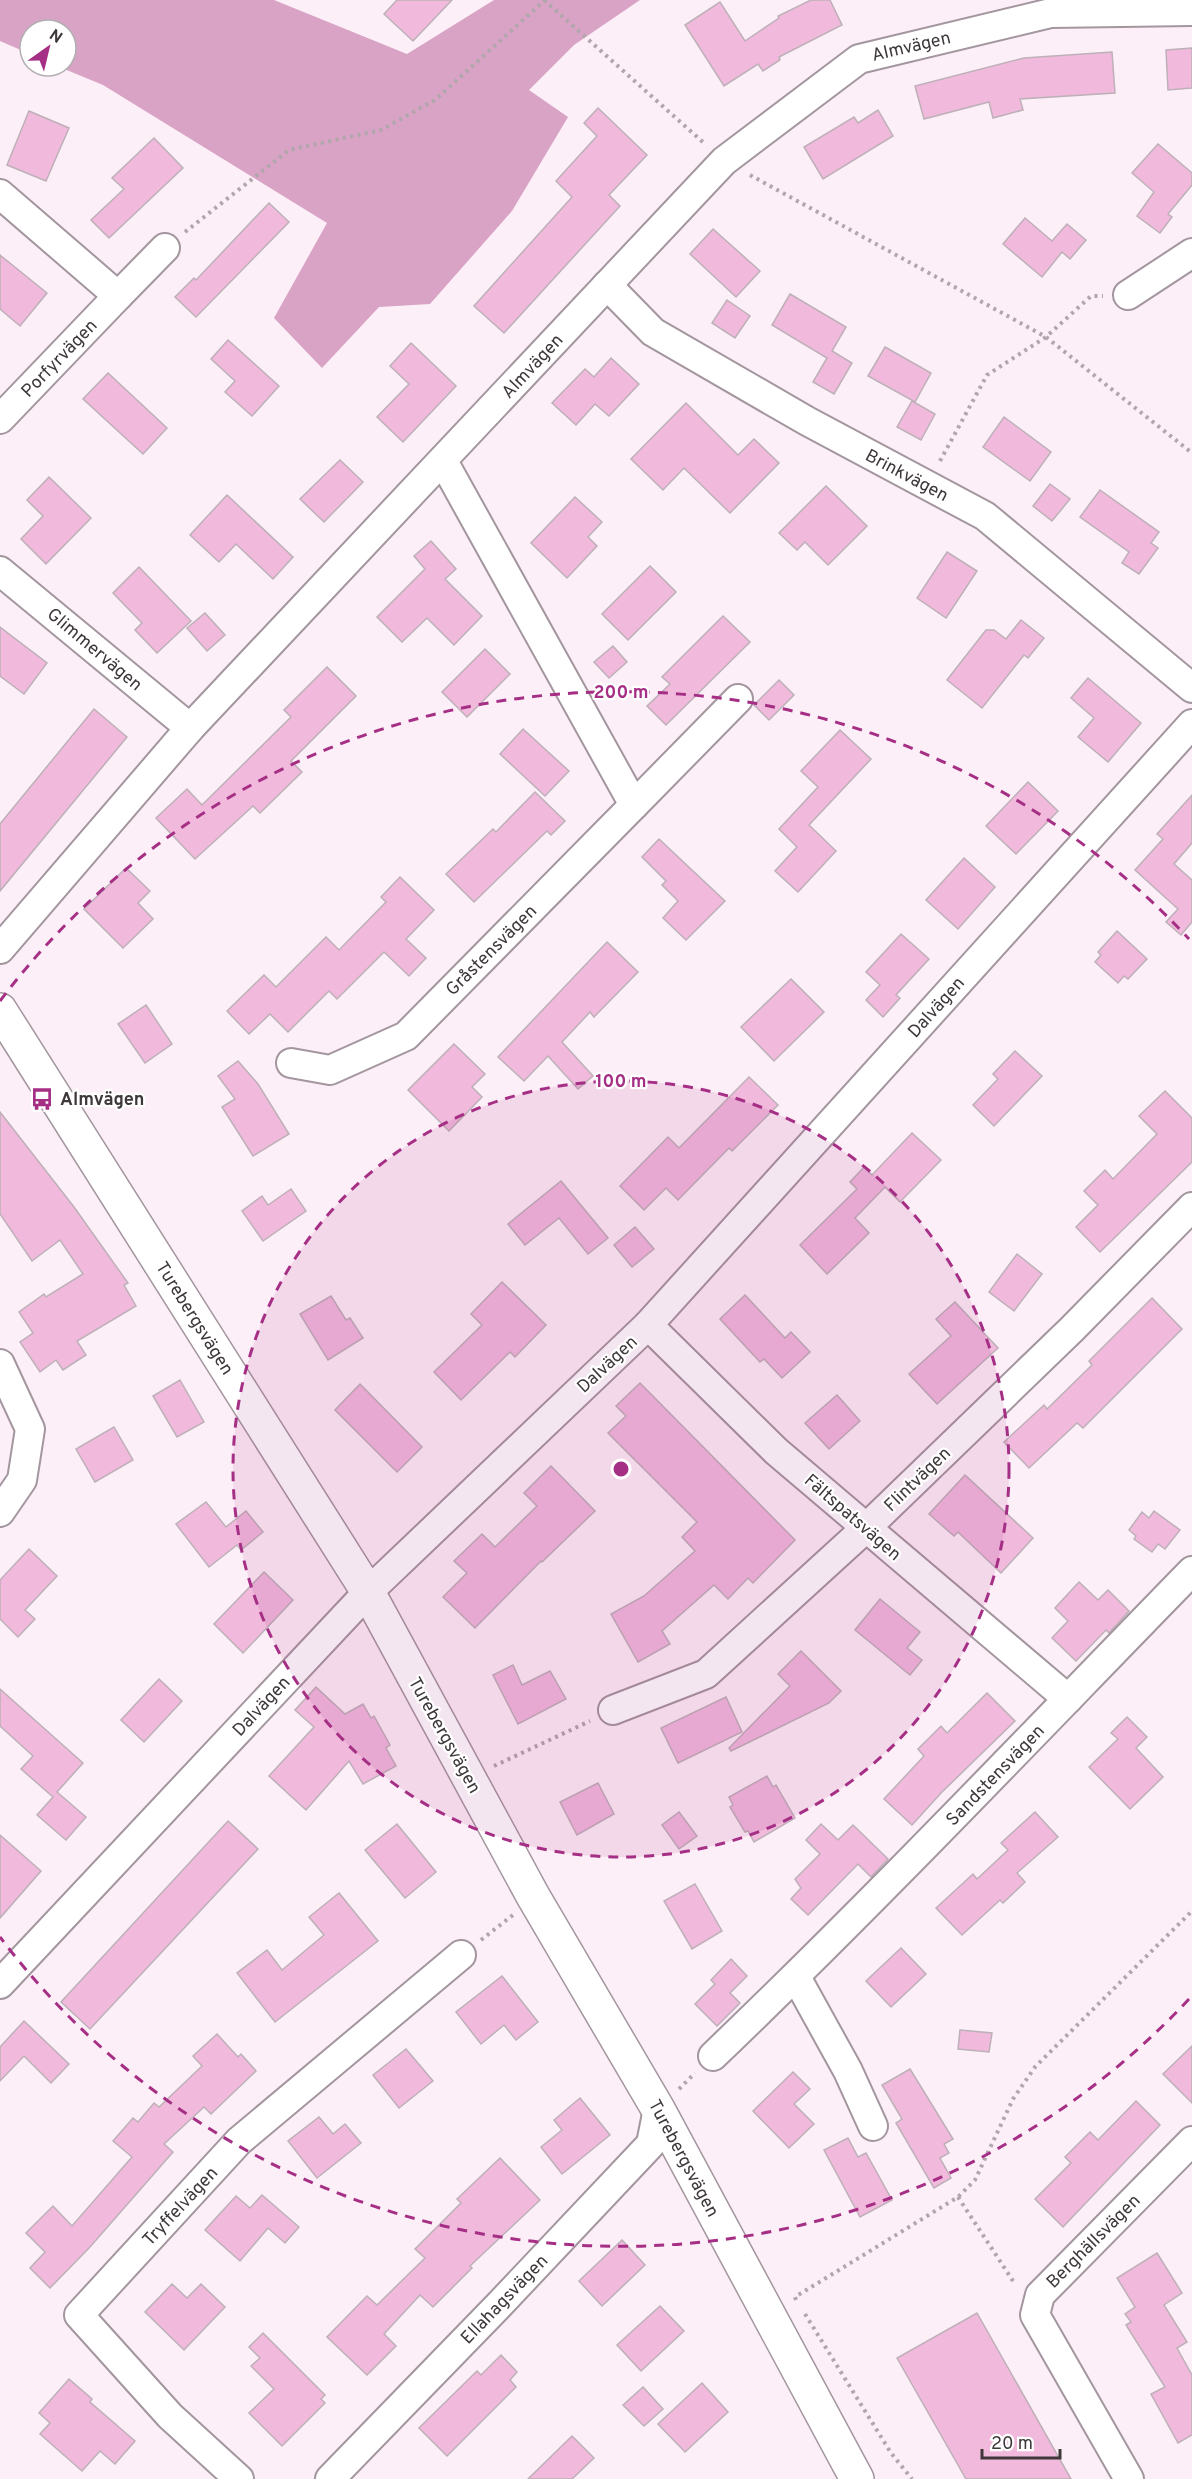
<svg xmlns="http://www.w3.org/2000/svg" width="1192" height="2479" font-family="Overpass,sans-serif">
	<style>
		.forest { fill: #d8a3c4 }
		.building { fill: #f1badc; stroke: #bdb0b8; stroke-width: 1.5 }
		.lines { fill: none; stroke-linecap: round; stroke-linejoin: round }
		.minor-casing { stroke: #a3969e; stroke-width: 32 }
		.tertiary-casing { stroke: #a3969e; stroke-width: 36 }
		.path { stroke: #b1a6ac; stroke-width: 4; stroke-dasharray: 3 4.5; stroke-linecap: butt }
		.minor { stroke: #fff; stroke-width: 28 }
		.tertiary { stroke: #fff; stroke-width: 33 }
		.ring { fill: none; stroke: #a62f86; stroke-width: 3; stroke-dasharray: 10 8 }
		.labels { text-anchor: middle; stroke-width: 4.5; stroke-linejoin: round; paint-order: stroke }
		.street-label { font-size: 18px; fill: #3e383b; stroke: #fff }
		.poi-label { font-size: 18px; font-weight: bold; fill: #3e383b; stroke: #fff; text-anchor: start }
		.centre { fill: #a62f86; stroke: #fff; stroke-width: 3 }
		.ring-label { font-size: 18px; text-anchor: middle; font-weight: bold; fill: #a62f86; stroke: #fff; stroke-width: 4.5; stroke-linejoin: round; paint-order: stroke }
	</style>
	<rect width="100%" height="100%" fill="#fdeff7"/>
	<polygon class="forest" points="0,0 274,0 407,54 494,0 640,0 574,45 529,90 568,117 512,211 430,304 379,307 322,368 274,318 327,223 103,85 57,66 66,66 66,30 30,30 30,54 0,41"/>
	<g class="building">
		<polygon points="397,0 452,0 413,41 384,14"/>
		<polygon points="811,0 830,0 842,25 779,57 780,60 763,71 758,64 724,86 685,25 720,2 745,41 779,18 778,16"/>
		<polygon points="1192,48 1192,88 1168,90 1166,50"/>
		<polygon points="1112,52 1115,93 1020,99 1023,110 993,118 989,102 924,119 915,86 1024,58"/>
		<polygon points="598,108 647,155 609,195 620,206 504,333 474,306 572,197 556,181 597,136 584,123"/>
		<polygon points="878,110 893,136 823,179 804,147 854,117 858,123"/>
		<polygon points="29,111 69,128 46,181 7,165"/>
		<polygon points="154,138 183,168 109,238 91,220 124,189 112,178"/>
		<polygon points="1158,144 1192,173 1192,185 1168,214 1172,217 1160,233 1137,216 1154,192 1132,173"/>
		<polygon points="269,203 289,222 196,317 175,297 194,278 196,280"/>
		<polygon points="1025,218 1052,241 1067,224 1086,240 1070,259 1062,252 1042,277 1003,244"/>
		<polygon points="713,229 760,271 736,297 690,254"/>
		<polygon points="0,255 47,293 20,326 0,309"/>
		<polygon points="790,294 846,327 832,351 852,363 834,394 813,382 827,358 772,325"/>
		<polygon points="727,300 750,316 735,338 712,323"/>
		<polygon points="228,340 279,386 252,416 225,392 235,381 211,359"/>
		<polygon points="411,343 456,386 403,442 377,417 409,384 390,366"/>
		<polygon points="885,347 931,373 915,402 868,376"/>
		<polygon points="611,358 639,384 609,416 595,404 576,425 552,403 585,369 594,377"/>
		<polygon points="108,373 167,428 143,454 83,399"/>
		<polygon points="912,401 935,414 921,440 897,427"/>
		<polygon points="686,403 738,455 754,439 779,463 730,513 684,468 663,490 631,459"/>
		<polygon points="1004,417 1051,452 1030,481 983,447"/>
		<polygon points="340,460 363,482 324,522 300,499"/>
		<polygon points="49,477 91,518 46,564 21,539 43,516 27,500"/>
		<polygon points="1050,484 1070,499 1052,521 1033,506"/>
		<polygon points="826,486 867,526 828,565 805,542 797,550 779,533"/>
		<polygon points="1100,490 1159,532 1151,543 1158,548 1139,574 1122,563 1129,552 1080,517"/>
		<polygon points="227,495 293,557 273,579 236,544 219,562 190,535"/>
		<polygon points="575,497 602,522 588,537 597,546 567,578 531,543"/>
		<polygon points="431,541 456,569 445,579 482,616 454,645 427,618 402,642 377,617 425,569 414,556"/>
		<polygon points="947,552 977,571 946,618 917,598"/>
		<polygon points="650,566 676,592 628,640 602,614"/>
		<polygon points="139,567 191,621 157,653 135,630 142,623 113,593"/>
		<polygon points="205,613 225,635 207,651 187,628"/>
		<polygon points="723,616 750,642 666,725 647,706 670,684 662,677"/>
		<polygon points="1021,620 1044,638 1028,658 1024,655 982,708 947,680 986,630 994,630 1006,639"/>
		<polygon points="0,627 47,663 24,694 0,676"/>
		<polygon points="613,646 627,662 609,678 594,662"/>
		<polygon points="485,649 510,674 467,717 442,692"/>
		<polygon points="327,667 356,696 291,761 302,772 260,813 253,806 195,859 156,818 187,789 202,805 291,717 284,710"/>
		<polygon points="1088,678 1141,723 1108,762 1078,737 1094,718 1071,698"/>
		<polygon points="779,680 794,695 769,720 754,705"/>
		<polygon points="94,709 127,737 0,891 0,824"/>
		<polygon points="523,729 569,771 545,796 500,754"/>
		<polygon points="840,730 871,759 809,825 836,851 798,892 775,871 797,847 779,829 818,787 801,771"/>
		<polygon points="1028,782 1058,811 1016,854 986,826"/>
		<polygon points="535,792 565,821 551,835 547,831 474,902 446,874 493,829 496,832"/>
		<polygon points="1192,795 1192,843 1174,864 1192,880 1192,922 1181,935 1166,922 1178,909 1135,870 1163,839 1157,834"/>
		<polygon points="659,839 725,901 686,940 663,918 678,901 662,885 666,881 642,857"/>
		<polygon points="964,858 995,887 958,929 926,900"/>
		<polygon points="126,868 150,891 138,903 153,919 123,948 84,909"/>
		<polygon points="400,877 434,910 406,939 426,958 409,976 384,952 337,999 329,991 288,1032 270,1014 249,1034 227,1011 264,975 276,987 326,937 339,950 386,902 381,897"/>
		<polygon points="1117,931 1147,959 1128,979 1124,976 1118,983 1095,962 1101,955 1098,952"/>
		<polygon points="901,934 929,959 896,995 900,998 883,1017 866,1000 880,985 866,972"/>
		<polygon points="607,942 638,972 594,1017 590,1012 562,1042 593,1076 578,1089 548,1056 524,1081 498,1057"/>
		<polygon points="791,979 824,1012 774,1061 741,1027"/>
		<polygon points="146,1005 172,1044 145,1063 118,1024"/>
		<polygon points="454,1044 485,1074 472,1087 482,1097 449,1131 408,1090"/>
		<polygon points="1015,1051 1042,1076 994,1126 973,1105 998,1079 993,1074"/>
		<polygon points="238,1061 258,1084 289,1134 253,1156 222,1107 235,1099 218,1076"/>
		<polygon points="749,1077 778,1105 732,1151 729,1148 678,1200 666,1188 644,1210 620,1186 668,1137 679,1148"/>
		<polygon points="1165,1091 1192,1118 1192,1162 1100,1252 1076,1227 1098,1205 1084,1191 1105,1170 1113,1179 1157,1134 1139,1116"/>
		<polygon points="0,1112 74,1207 128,1283 124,1285 136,1306 77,1341 86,1355 63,1370 56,1360 40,1372 20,1342 33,1333 19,1312 44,1294 46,1297 83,1274 60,1240 32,1261 0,1214"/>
		<polygon points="912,1133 941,1160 900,1202 885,1187 855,1218 869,1233 827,1274 800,1245 857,1189 850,1182 864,1167 872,1175"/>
		<polygon points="561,1181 608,1238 588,1254 559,1218 525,1245 508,1224"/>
		<polygon points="291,1189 306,1211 263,1241 242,1211 262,1196 268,1205"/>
		<polygon points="635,1227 654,1249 632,1267 614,1245"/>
		<polygon points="1017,1254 1042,1274 1014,1311 989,1292"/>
		<polygon points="502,1282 546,1325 515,1357 510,1352 461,1400 434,1372 482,1325 471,1314"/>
		<polygon points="745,1295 785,1338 791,1332 810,1352 782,1378 764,1359 760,1362 720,1319"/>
		<polygon points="331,1296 346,1320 350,1318 363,1338 328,1360 300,1314"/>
		<polygon points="1152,1298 1182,1329 1083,1428 1077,1423 1029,1468 1004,1442 1044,1405 1047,1409 1092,1365 1089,1361"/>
		<polygon points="955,1302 998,1348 937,1404 909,1374 951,1336 936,1319"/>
		<polygon points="180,1380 204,1422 177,1437 153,1396"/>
		<polygon points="640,1383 795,1540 753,1583 748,1578 728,1599 714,1585 662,1631 670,1644 638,1662 611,1614 644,1596 695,1551 682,1537 697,1522 608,1433 626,1416 616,1406"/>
		<polygon points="360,1384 422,1447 397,1472 335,1410"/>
		<polygon points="837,1395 860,1421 829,1449 805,1423"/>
		<polygon points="114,1427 133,1460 95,1482 76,1449"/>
		<polygon points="551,1466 595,1511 542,1562 541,1561 475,1628 443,1597 467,1573 454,1561 482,1534 495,1547 537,1506 524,1493"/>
		<polygon points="965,1475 1033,1538 1001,1573 958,1532 954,1536 929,1514"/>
		<polygon points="206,1502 226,1527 246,1511 263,1532 241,1550 237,1545 209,1567 176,1524"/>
		<polygon points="1154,1511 1180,1530 1165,1549 1158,1544 1152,1552 1134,1539 1136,1536 1129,1530 1142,1512 1149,1518"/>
		<polygon points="29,1549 57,1576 25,1610 35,1619 18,1637 0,1619 0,1580"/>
		<polygon points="264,1572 293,1600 243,1653 214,1624"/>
		<polygon points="1079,1582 1098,1600 1108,1590 1129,1611 1109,1633 1106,1630 1076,1661 1052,1638 1068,1621 1055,1608"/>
		<polygon points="880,1599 920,1632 907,1648 922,1660 910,1675 855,1630"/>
		<polygon points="801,1651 841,1691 829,1703 731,1751 729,1748 790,1686 778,1674"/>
		<polygon points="513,1665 522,1685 550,1671 566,1699 518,1724 493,1675"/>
		<polygon points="159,1679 182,1701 144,1742 121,1720"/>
		<polygon points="316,1687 345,1714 363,1704 371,1718 374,1716 390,1745 386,1748 396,1766 363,1784 349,1761 306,1810 269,1776 314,1727 295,1710"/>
		<polygon points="0,1689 83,1763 57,1792 86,1817 66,1840 37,1815 53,1797 21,1769 33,1756 0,1726"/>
		<polygon points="987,1693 1015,1721 942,1792 912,1825 884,1799 924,1756 918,1749 941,1726 947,1733"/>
		<polygon points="726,1697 742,1732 678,1763 661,1728"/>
		<polygon points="1127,1717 1147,1737 1136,1748 1163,1777 1130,1809 1089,1767 1118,1739 1111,1733"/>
		<polygon points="767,1776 773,1787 776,1785 795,1818 754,1842 748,1831 745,1832 730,1807 733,1805 729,1797"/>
		<polygon points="598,1783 614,1814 577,1835 560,1802"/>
		<polygon points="679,1812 697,1836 679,1849 662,1825"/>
		<polygon points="1035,1812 1058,1837 1017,1873 1025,1882 1003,1903 1000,1900 962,1935 936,1908 973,1874 977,1879 1008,1850 1001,1843"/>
		<polygon points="228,1821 258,1849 90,2029 61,2002"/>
		<polygon points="397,1824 436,1872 405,1898 365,1850"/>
		<polygon points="821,1824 838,1840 853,1825 888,1859 871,1877 858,1864 808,1915 791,1899 801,1888 795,1879 820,1854 806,1840"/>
		<polygon points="0,1835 41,1871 0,1918"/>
		<polygon points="695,1884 722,1931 692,1949 664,1901"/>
		<polygon points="339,1893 378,1941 275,2022 237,1973 267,1950 282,1970 324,1935 309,1917"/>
		<polygon points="901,1948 926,1974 891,2007 866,1981"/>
		<polygon points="731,1959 747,1976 730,1993 740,2003 717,2026 695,2004 715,1984 711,1980"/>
		<polygon points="502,1976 538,2022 516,2040 504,2025 481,2044 456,2012"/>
		<polygon points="24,2021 69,2064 51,2083 24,2056 0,2081 0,2047"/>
		<polygon points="960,2030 992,2033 989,2052 958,2049"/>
		<polygon points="217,2034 238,2057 241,2054 256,2071 211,2114 204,2107 164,2144 173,2152 90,2247 50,2288 30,2268 45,2252 26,2233 53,2206 72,2226 132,2157 113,2141 133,2118 138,2122 154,2103 159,2107 202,2066 193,2056"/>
		<polygon points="1192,2046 1192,2103 1163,2074"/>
		<polygon points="406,2049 433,2081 399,2108 373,2075"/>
		<polygon points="910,2069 953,2139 944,2144 949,2153 940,2158 951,2178 934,2188 896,2123 902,2119 882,2085"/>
		<polygon points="793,2072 810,2089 794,2104 814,2124 789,2148 753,2111"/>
		<polygon points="580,2098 610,2135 562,2174 541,2147 562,2130 554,2120"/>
		<polygon points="1136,2101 1160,2125 1063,2227 1035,2199 1071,2163 1065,2157 1090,2132 1098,2140"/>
		<polygon points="319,2117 333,2134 345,2124 361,2143 317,2178 288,2141"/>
		<polygon points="848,2138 858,2157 866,2153 892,2200 860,2217 824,2150"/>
		<polygon points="500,2158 540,2200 470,2266 472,2268 433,2307 420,2295 384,2334 396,2346 367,2375 327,2337 367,2296 377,2305 425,2258 415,2249 461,2203 457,2199"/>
		<polygon points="262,2195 299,2227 285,2243 268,2228 240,2261 205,2230 236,2196 250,2208"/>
		<polygon points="622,2240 645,2265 602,2306 579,2281"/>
		<polygon points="1157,2253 1182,2293 1164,2305 1187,2342 1177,2348 1192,2375 1192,2435 1178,2443 1151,2394 1165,2387 1126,2325 1131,2322 1125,2314 1135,2307 1117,2278"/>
		<polygon points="172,2284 187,2298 201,2284 225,2307 184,2350 145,2312"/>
		<polygon points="660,2306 684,2331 641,2371 617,2345"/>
		<polygon points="977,2313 1071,2479 966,2479 897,2358"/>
		<polygon points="263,2333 325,2395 321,2399 325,2403 282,2446 249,2413 274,2389 251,2366 260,2358 249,2347"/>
		<polygon points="501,2355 517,2372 510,2380 516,2387 447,2456 419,2428 477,2371 481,2375"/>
		<polygon points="69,2379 92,2399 90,2402 135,2441 115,2464 100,2451 82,2471 40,2434 50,2423 39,2413"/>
		<polygon points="702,2383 728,2412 685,2452 658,2424"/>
		<polygon points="643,2387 663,2409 644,2426 623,2405"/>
		<polygon points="572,2436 594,2458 572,2479 528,2479"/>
	</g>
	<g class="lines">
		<g class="minor-casing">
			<g id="minor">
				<polyline points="0,194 118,296 0,419"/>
				<polyline points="607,285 653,332 807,421 985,516 1192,688"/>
				<polyline points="1128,295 1192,253"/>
				<polyline points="118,296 165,248"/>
				<polyline points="0,571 190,728"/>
				<polyline points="634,805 738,699"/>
				<polyline points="0,949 190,728 724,161 859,59 1051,13 1192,11"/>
				<polyline points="291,1063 330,1070 406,1036 634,805 443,461"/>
				<polyline points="648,1325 776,1451 1068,1699"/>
				<polyline points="0,1364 30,1429 22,1480 0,1512"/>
				<polyline points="613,1710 706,1674 866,1528 1072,1329 1192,1207"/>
				<polyline points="796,1977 848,2071 873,2126"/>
				<polyline points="0,1984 368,1592 648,1325 1192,724"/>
				<path d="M713 2056C877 1899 1033 1734 1192 1571"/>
				<polyline points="239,2479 170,2416 79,2315 239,2141 461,1955"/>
				<polyline points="330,2479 499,2305 651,2144 658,2109"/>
				<polyline points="1129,2479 1035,2315 1040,2295 1192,2141"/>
			</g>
		</g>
		<g class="tertiary-casing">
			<polyline id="tertiary" points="0,1010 368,1592 533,1896 658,2109 857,2479"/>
		</g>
		<g class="path">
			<polyline points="544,0 705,144"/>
			<polyline points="750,175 1046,337 1192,453"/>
			<polyline points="185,232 289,150 381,130 435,100 545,0"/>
			<polyline points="940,461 987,375 1046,337 1091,296 1103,296"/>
			<polyline points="494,1766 590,1721"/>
			<polyline points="481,1940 513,1915"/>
			<polyline points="679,2089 695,2073"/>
			<polyline points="958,2197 1015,2284"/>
			<polyline points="796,2300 795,2297 958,2197 975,2180 1013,2099 1035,2067 1192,1911"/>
			<polyline points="805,2314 891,2453 912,2479"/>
		</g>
		<use href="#minor" class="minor"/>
		<use href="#tertiary" class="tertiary"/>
	</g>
	<circle cx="621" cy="1469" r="388" fill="#a62f86" fill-opacity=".12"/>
	<g class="ring">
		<circle cx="621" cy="1469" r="388"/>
		<path d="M1189 1999A777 777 0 0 1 0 1937M0 1001A777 777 0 0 1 1189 939"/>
	</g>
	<defs>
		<g id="bus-bare" transform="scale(1.8)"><path d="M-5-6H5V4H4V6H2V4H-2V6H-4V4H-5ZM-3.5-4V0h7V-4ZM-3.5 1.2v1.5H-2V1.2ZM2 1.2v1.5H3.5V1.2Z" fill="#a62f86" stroke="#fff" stroke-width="2.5" paint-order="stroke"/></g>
	</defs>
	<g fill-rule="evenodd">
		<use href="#bus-bare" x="42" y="1099"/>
	</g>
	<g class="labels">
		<g class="street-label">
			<text transform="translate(911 46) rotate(-13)" y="6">Almvägen</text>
			<text transform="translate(59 358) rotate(-46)" y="6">Porfyrvägen</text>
			<text transform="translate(532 366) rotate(-47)" y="6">Almvägen</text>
			<text transform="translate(907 475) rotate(28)" y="6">Brinkvägen</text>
			<text transform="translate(95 649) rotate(40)" y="6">Glimmervägen</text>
			<text transform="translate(491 950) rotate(-45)" y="6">Gråstensvägen</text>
			<text transform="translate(936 1007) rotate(-48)" y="6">Dalvägen</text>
			<text transform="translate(195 1318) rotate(58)" y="6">Turebergsvägen</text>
			<text transform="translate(607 1364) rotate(-43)" y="6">Dalvägen</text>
			<text transform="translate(917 1479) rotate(-44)" y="6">Flintvägen</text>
			<text transform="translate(853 1517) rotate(41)" y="6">Fältspatsvägen</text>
			<text transform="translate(261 1706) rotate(-47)" y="6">Dalvägen</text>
			<text transform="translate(445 1735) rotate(61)" y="6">Turebergsvägen</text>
			<text transform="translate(995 1775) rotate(-46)" y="6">Sandstensvägen</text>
			<text transform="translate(684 2158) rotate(62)" y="6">Turebergsvägen</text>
			<text transform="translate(180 2206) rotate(-47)" y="6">Tryffelvägen</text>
			<text transform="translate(1093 2241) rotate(-45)" y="6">Berghällsvägen</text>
			<text transform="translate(504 2299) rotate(-46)" y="6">Ellahagsvägen</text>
		</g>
		<g class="poi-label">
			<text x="60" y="1105">Almvägen</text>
		</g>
	</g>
	<circle cx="621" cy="1469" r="9" class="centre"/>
	<g class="ring-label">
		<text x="621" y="698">200 m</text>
		<text x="621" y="1087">100 m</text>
	</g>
	<g transform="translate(48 48) rotate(34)"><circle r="28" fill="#ffffff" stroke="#b2afb1" stroke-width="1.5"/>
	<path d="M0-4.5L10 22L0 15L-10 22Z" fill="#a62f86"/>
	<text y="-9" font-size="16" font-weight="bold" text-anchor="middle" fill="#3e383b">N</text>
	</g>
	<path d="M982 2449v9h78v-9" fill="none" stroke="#3e383b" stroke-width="3"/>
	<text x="991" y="2449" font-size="18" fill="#3e383b" stroke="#ffffff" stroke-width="4.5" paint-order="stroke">20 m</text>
</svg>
